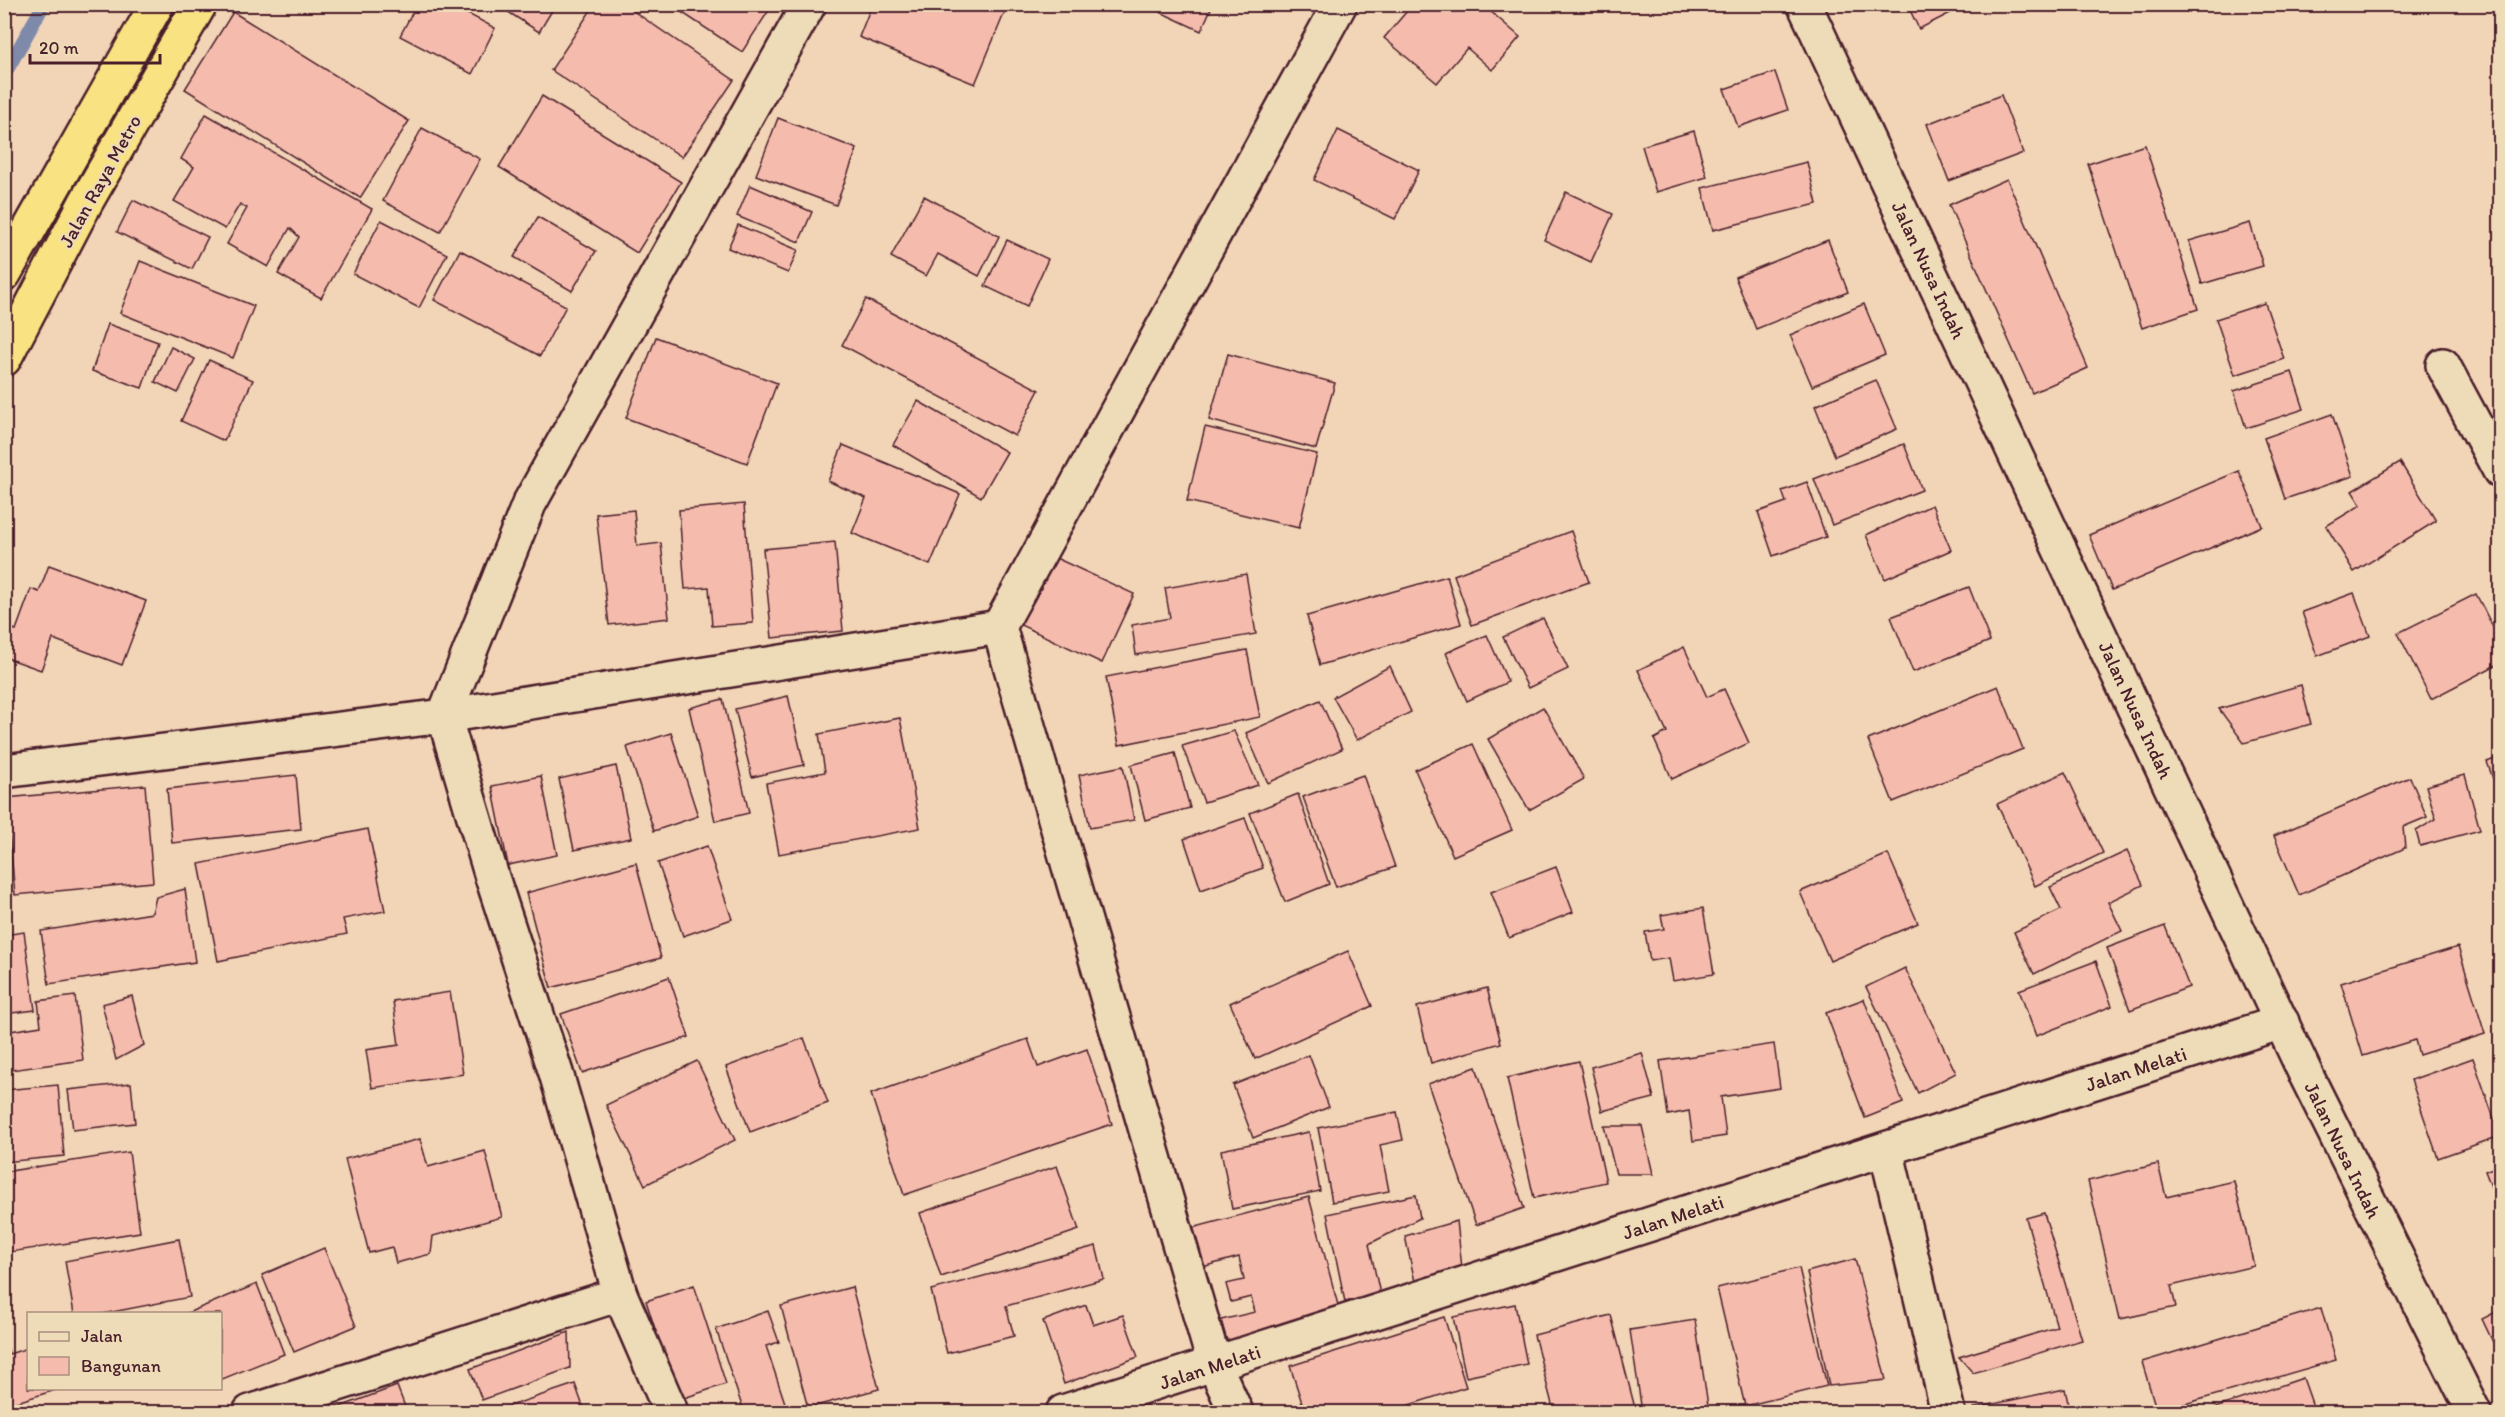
<svg xmlns="http://www.w3.org/2000/svg" width="2505" height="1417" font-family="Itim,sans-serif">
	<style>
		.lines { fill: none; stroke-linecap: round; stroke-linejoin: round }
		.stream { stroke: #7f8aaa; stroke-width: 14 }
		.building { fill: #f5bcad; stroke: #4a1f2b; stroke-width: 1.5 }
		.minor-casing { stroke: #4a1f2b; stroke-width: 38 }
		.trunk-casing { stroke: #4a1f2b; stroke-width: 38 }
		.minor { stroke: #eedbb8; stroke-width: 33 }
		.trunk { stroke: #f8e281; stroke-width: 33 }
		.labels { text-anchor: middle; stroke-width: 4.5; stroke-linejoin: round; paint-order: stroke }
		.street-label { font-size: 20px; fill: #4a1f2b; stroke: #eedbb8 }
	</style>
	<rect width="100%" height="100%" fill="#f2d4b6"/>
	<filter id="ink" filterUnits="userSpaceOnUse"><feTurbulence type="fractalNoise" baseFrequency=".0167" numOctaves="2"/><feDisplacementMap in="SourceGraphic" scale="12" xChannelSelector="R" yChannelSelector="G"/><feConvolveMatrix kernelMatrix="1 2 1 2 8 2 1 2 1" color-interpolation-filters="sRGB"/></filter>
	<g filter="url(#ink)">
		<g class="lines">
			<polyline class="stream" points="4,75 44,4"/>
		</g>
		<g class="building">
			<polygon points="417,4 449,4 495,28 472,74 400,36"/>
			<polygon points="496,4 556,4 539,32"/>
			<polygon points="595,4 623,4 734,80 682,157 551,70"/>
			<polygon points="669,4 773,4 742,52"/>
			<polygon points="872,4 994,4 1006,9 975,84 859,37"/>
			<polygon points="1143,4 1213,4 1201,31"/>
			<polygon points="1413,4 1482,4 1520,37 1492,70 1467,48 1437,83 1384,38"/>
			<polygon points="1907,4 1968,4 1919,29"/>
			<polygon points="233,12 409,121 360,198 185,89"/>
			<polygon points="1775,72 1788,110 1738,127 1724,89"/>
			<polygon points="2001,95 2023,153 1949,181 1927,124"/>
			<polygon points="542,96 681,182 637,253 499,167"/>
			<polygon points="206,114 372,209 321,298 278,274 299,237 290,228 268,267 227,244 247,208 240,204 225,229 174,201 194,167 181,159"/>
			<polygon points="778,118 857,149 836,205 756,175"/>
			<polygon points="422,128 480,159 440,232 383,201"/>
			<polygon points="1338,130 1419,170 1395,219 1314,180"/>
			<polygon points="1694,131 1707,177 1656,192 1642,146"/>
			<polygon points="2145,145 2198,309 2142,328 2088,164"/>
			<polygon points="1807,162 1817,204 1713,230 1702,188"/>
			<polygon points="2007,179 2088,368 2032,393 1949,205"/>
			<polygon points="750,185 812,212 799,242 737,216"/>
			<polygon points="1566,192 1613,214 1591,262 1544,240"/>
			<polygon points="924,196 999,236 979,276 938,254 926,276 891,257"/>
			<polygon points="133,200 208,237 192,269 117,232"/>
			<polygon points="538,217 596,251 572,291 514,257"/>
			<polygon points="381,220 447,254 419,308 353,274"/>
			<polygon points="2250,223 2263,266 2202,284 2189,241"/>
			<polygon points="738,225 798,250 788,273 728,248"/>
			<polygon points="1007,240 1048,259 1027,306 985,286"/>
			<polygon points="1828,240 1848,292 1756,329 1735,277"/>
			<polygon points="460,250 566,306 540,356 434,300"/>
			<polygon points="140,261 254,306 233,358 120,313"/>
			<polygon points="866,299 1039,390 1015,436 842,345"/>
			<polygon points="2265,303 2284,359 2235,375 2216,319"/>
			<polygon points="1864,304 1885,355 1812,386 1790,335"/>
			<polygon points="108,324 158,342 142,388 92,371"/>
			<polygon points="656,337 777,383 747,463 626,418"/>
			<polygon points="171,347 195,359 178,393 155,382"/>
			<polygon points="1228,354 1335,383 1316,449 1209,420"/>
			<polygon points="209,360 253,380 224,441 181,421"/>
			<polygon points="2292,372 2304,409 2246,428 2234,391"/>
			<polygon points="1876,380 1897,429 1835,456 1815,406"/>
			<polygon points="918,401 1007,452 981,497 893,445"/>
			<polygon points="2332,414 2353,476 2285,499 2264,438"/>
			<polygon points="1205,427 1317,454 1299,528 1187,501"/>
			<polygon points="1904,444 1922,490 1832,525 1814,479"/>
			<polygon points="843,445 960,494 930,565 852,533 866,498 828,481"/>
			<polygon points="2400,462 2436,521 2354,572 2326,526 2361,505 2352,491"/>
			<polygon points="2239,471 2262,526 2112,590 2089,535"/>
			<polygon points="1807,482 1826,537 1773,556 1758,512 1786,502 1782,491"/>
			<polygon points="744,504 753,623 712,626 709,587 685,589 679,510"/>
			<polygon points="1932,505 1951,550 1885,579 1866,535"/>
			<polygon points="634,510 637,546 661,543 669,618 609,625 596,514"/>
			<polygon points="1571,531 1589,582 1472,625 1454,575"/>
			<polygon points="835,542 843,631 772,638 763,549"/>
			<polygon points="1045,553 1134,594 1102,663 1014,622"/>
			<polygon points="49,565 146,601 122,665 53,639 41,670 4,657 4,626 16,630 31,589 39,592"/>
			<polygon points="1246,574 1256,634 1136,655 1132,625 1170,618 1165,588"/>
			<polygon points="1447,576 1461,624 1320,665 1307,616"/>
			<polygon points="1969,587 1990,641 1913,672 1891,617"/>
			<polygon points="2354,593 2370,636 2317,656 2302,612"/>
			<polygon points="2476,594 2500,641 2500,663 2431,699 2398,633"/>
			<polygon points="1543,618 1568,669 1528,688 1503,637"/>
			<polygon points="1487,635 1508,682 1467,701 1446,653"/>
			<polygon points="1684,647 1707,697 1724,689 1749,743 1672,779 1654,739 1667,732 1638,670"/>
			<polygon points="1247,650 1260,717 1119,745 1106,677"/>
			<polygon points="1390,666 1411,712 1357,740 1333,697"/>
			<polygon points="2301,685 2311,724 2244,743 2219,709"/>
			<polygon points="1998,686 2023,749 1893,802 1868,740"/>
			<polygon points="788,696 804,765 752,777 735,709"/>
			<polygon points="723,699 749,813 715,821 689,708"/>
			<polygon points="1320,700 1342,749 1268,783 1246,733"/>
			<polygon points="1543,707 1584,779 1529,810 1488,739"/>
			<polygon points="900,718 920,828 779,854 766,783 825,772 819,734"/>
			<polygon points="1234,731 1258,785 1204,802 1182,746"/>
			<polygon points="671,733 698,816 654,831 627,747"/>
			<polygon points="1473,744 1512,830 1453,856 1415,770"/>
			<polygon points="1175,753 1190,808 1145,820 1131,765"/>
			<polygon points="2500,757 2500,798 2487,762"/>
			<polygon points="616,766 631,838 574,850 559,779"/>
			<polygon points="1123,766 1134,820 1090,828 1079,775"/>
			<polygon points="2065,772 2103,853 2035,886 1997,804"/>
			<polygon points="296,775 301,829 172,843 167,789"/>
			<polygon points="1363,775 1395,867 1336,887 1303,797"/>
			<polygon points="2465,775 2480,830 2420,846 2416,831 2436,819 2426,786"/>
			<polygon points="541,776 557,855 508,865 492,786"/>
			<polygon points="2410,777 2427,817 2403,827 2405,848 2299,895 2274,836"/>
			<polygon points="145,785 153,882 15,895 6,798"/>
			<polygon points="1298,794 1329,884 1285,902 1250,813"/>
			<polygon points="1245,818 1263,868 1201,890 1184,839"/>
			<polygon points="368,829 385,911 343,919 347,934 218,961 199,864"/>
			<polygon points="707,846 732,919 683,936 658,863"/>
			<polygon points="2127,851 2143,885 2108,902 2122,931 2034,974 2014,932 2061,910 2050,887"/>
			<polygon points="1888,854 1918,923 1830,961 1800,892"/>
			<polygon points="636,863 661,958 551,988 526,893"/>
			<polygon points="1556,867 1573,912 1509,938 1491,892"/>
			<polygon points="185,889 195,962 49,984 41,931 152,913 156,897"/>
			<polygon points="1703,908 1714,974 1673,981 1669,958 1650,961 1645,932 1664,929 1661,915"/>
			<polygon points="2165,926 2189,987 2130,1010 2107,948"/>
			<polygon points="24,932 35,1010 4,1014 4,935"/>
			<polygon points="2458,947 2485,1034 2419,1055 2415,1040 2363,1056 2341,983"/>
			<polygon points="1348,951 1372,1006 1255,1059 1230,1003"/>
			<polygon points="2096,961 2112,1006 2036,1036 2019,990"/>
			<polygon points="1905,968 1956,1073 1918,1093 1866,987"/>
			<polygon points="669,977 689,1037 582,1073 561,1014"/>
			<polygon points="1487,988 1501,1043 1431,1063 1417,1007"/>
			<polygon points="450,992 463,1074 372,1088 366,1050 399,1045 393,1001"/>
			<polygon points="75,996 83,1060 4,1071 4,1032 41,1026 38,1001"/>
			<polygon points="132,996 144,1045 116,1060 102,1004"/>
			<polygon points="1864,999 1903,1103 1865,1118 1826,1013"/>
			<polygon points="804,1038 828,1103 750,1132 726,1067"/>
			<polygon points="1028,1039 1038,1067 1087,1049 1112,1124 904,1195 871,1094"/>
			<polygon points="1774,1044 1780,1088 1721,1097 1726,1136 1693,1141 1689,1111 1668,1115 1660,1061"/>
			<polygon points="1642,1053 1654,1098 1602,1111 1591,1067"/>
			<polygon points="1309,1055 1329,1107 1253,1138 1233,1085"/>
			<polygon points="2473,1058 2500,1136 2438,1158 2411,1080"/>
			<polygon points="697,1061 735,1140 645,1185 606,1105"/>
			<polygon points="1579,1061 1606,1182 1534,1198 1507,1078"/>
			<polygon points="1476,1067 1524,1208 1476,1225 1428,1084"/>
			<polygon points="131,1083 135,1123 73,1130 68,1090"/>
			<polygon points="58,1085 64,1156 4,1162 4,1090"/>
			<polygon points="1397,1112 1403,1140 1380,1145 1389,1191 1332,1202 1318,1128"/>
			<polygon points="1604,1126 1642,1126 1653,1174 1616,1174"/>
			<polygon points="1309,1132 1320,1191 1232,1209 1221,1150"/>
			<polygon points="420,1139 428,1167 485,1151 502,1217 433,1236 431,1254 396,1263 392,1247 369,1253 345,1159"/>
			<polygon points="129,1152 140,1232 4,1253 4,1172"/>
			<polygon points="2158,1164 2166,1197 2234,1181 2254,1266 2171,1286 2176,1307 2120,1319 2088,1181"/>
			<polygon points="2500,1165 2500,1210 2485,1171"/>
			<polygon points="1057,1166 1079,1230 941,1277 920,1213"/>
			<polygon points="1416,1195 1420,1218 1369,1244 1380,1294 1345,1302 1327,1214"/>
			<polygon points="1309,1197 1342,1320 1231,1355 1221,1320 1255,1312 1251,1297 1231,1302 1226,1284 1244,1280 1239,1257 1202,1267 1192,1228"/>
			<polygon points="2044,1213 2082,1340 1973,1373 1959,1357 2057,1327 2026,1218"/>
			<polygon points="1457,1221 1462,1268 1415,1282 1405,1236"/>
			<polygon points="179,1239 190,1297 102,1314 74,1314 65,1261"/>
			<polygon points="1096,1246 1104,1279 1006,1306 1014,1336 947,1353 931,1290"/>
			<polygon points="324,1248 356,1326 294,1352 262,1275"/>
			<polygon points="1855,1259 1886,1380 1829,1386 1807,1272"/>
			<polygon points="1799,1268 1827,1386 1745,1406 1717,1288"/>
			<polygon points="257,1284 284,1354 220,1380 220,1314 185,1314"/>
			<polygon points="694,1285 726,1384 678,1400 646,1301"/>
			<polygon points="852,1287 879,1389 808,1408 781,1306"/>
			<polygon points="1515,1304 1527,1364 1466,1377 1453,1317"/>
			<polygon points="1086,1305 1093,1325 1123,1315 1138,1357 1064,1384 1043,1321"/>
			<polygon points="2321,1308 2336,1360 2157,1412 2142,1362"/>
			<polygon points="2500,1310 2500,1357 2482,1319"/>
			<polygon points="768,1311 779,1342 766,1346 788,1412 744,1412 716,1329"/>
			<polygon points="1611,1315 1636,1412 1554,1412 1534,1335"/>
			<polygon points="1444,1317 1466,1387 1387,1412 1305,1412 1290,1366"/>
			<polygon points="1695,1320 1709,1412 1642,1412 1630,1330"/>
			<polygon points="569,1332 570,1368 482,1400 470,1369"/>
			<polygon points="4,1335 9,1354 28,1348 28,1388 62,1388 4,1406"/>
			<polygon points="2303,1378 2315,1412 2203,1412"/>
			<polygon points="575,1384 585,1412 501,1412 500,1409"/>
			<polygon points="397,1386 407,1412 326,1412"/>
			<polygon points="2065,1389 2070,1412 1975,1412 1974,1408"/>
			<polygon points="1877,1406 1878,1412 1830,1412"/>
		</g>
		<g class="lines">
			<g class="minor-casing">
				<g id="minor">
					<polyline points="1804,4 2307,1077 2474,1412"/>
					<polyline points="2443,365 2500,471"/>
					<polyline points="4,771 444,716 999,627"/>
					<polyline points="1886,1149 1948,1412"/>
					<polyline points="250,1412 620,1294"/>
					<polyline points="671,1412 620,1294 556,1073 492,877 444,716 529,504 809,4"/>
					<polyline points="1063,1412 2282,1022"/>
					<polyline points="1236,1412 1215,1366 999,627 1340,4"/>
				</g>
			</g>
			<g class="trunk-casing">
				<g id="trunk">
					<polyline points="4,274 157,4"/>
					<polyline points="4,359 86,202 200,4"/>
				</g>
			</g>
			<use href="#minor" class="minor"/>
			<use href="#trunk" class="trunk"/>
		</g>
	</g>
	<g class="labels">
		<g class="street-label">
			<text transform="translate(100 181) rotate(-61)" y="7">Jalan Raya Metro</text>
			<text transform="translate(1929 270) rotate(65)" y="7">Jalan Nusa Indah</text>
			<text transform="translate(2136 710) rotate(65)" y="7">Jalan Nusa Indah</text>
			<text transform="translate(2136 1069) rotate(-18)" y="7">Jalan Melati</text>
			<text transform="translate(2343 1150) rotate(64)" y="7">Jalan Nusa Indah</text>
			<text transform="translate(1673 1217) rotate(-18)" y="7">Jalan Melati</text>
			<text transform="translate(1210 1367) rotate(-18)" y="7">Jalan Melati</text>
		</g>
	</g>
	<rect width="2505" height="1417" fill="none" stroke="#eedbb8" stroke-width="24"/>
	<rect x="12" y="12" width="2481" height="1393" fill="none" stroke="#4a1f2b" stroke-width="2" filter="url(#ink)"/>
	<rect x="27" y="1312" width="195" height="78" fill="#eedbb8" stroke="#ac9080" stroke-width="1.5"/>
	<rect x="39" y="1332" width="30" height="9" fill="#eedbb8" stroke="#ac9080" stroke-width="1.5"/>
	<text x="81" y="1342" font-size="18" fill="#4a1f2b">Jalan</text>
	<rect x="39" y="1357" width="30" height="18" fill="#f5bcad" stroke="#ac9080" stroke-width="1.5"/>
	<text x="81" y="1372" font-size="18" fill="#4a1f2b">Bangunan</text>
	<path d="M30 54v9h130v-9" fill="none" stroke="#4a1f2b" stroke-width="3"/>
	<text x="39" y="54" font-size="18" fill="#4a1f2b" stroke="#eedbb8" stroke-width="4.5" paint-order="stroke">20 m</text>
</svg>
